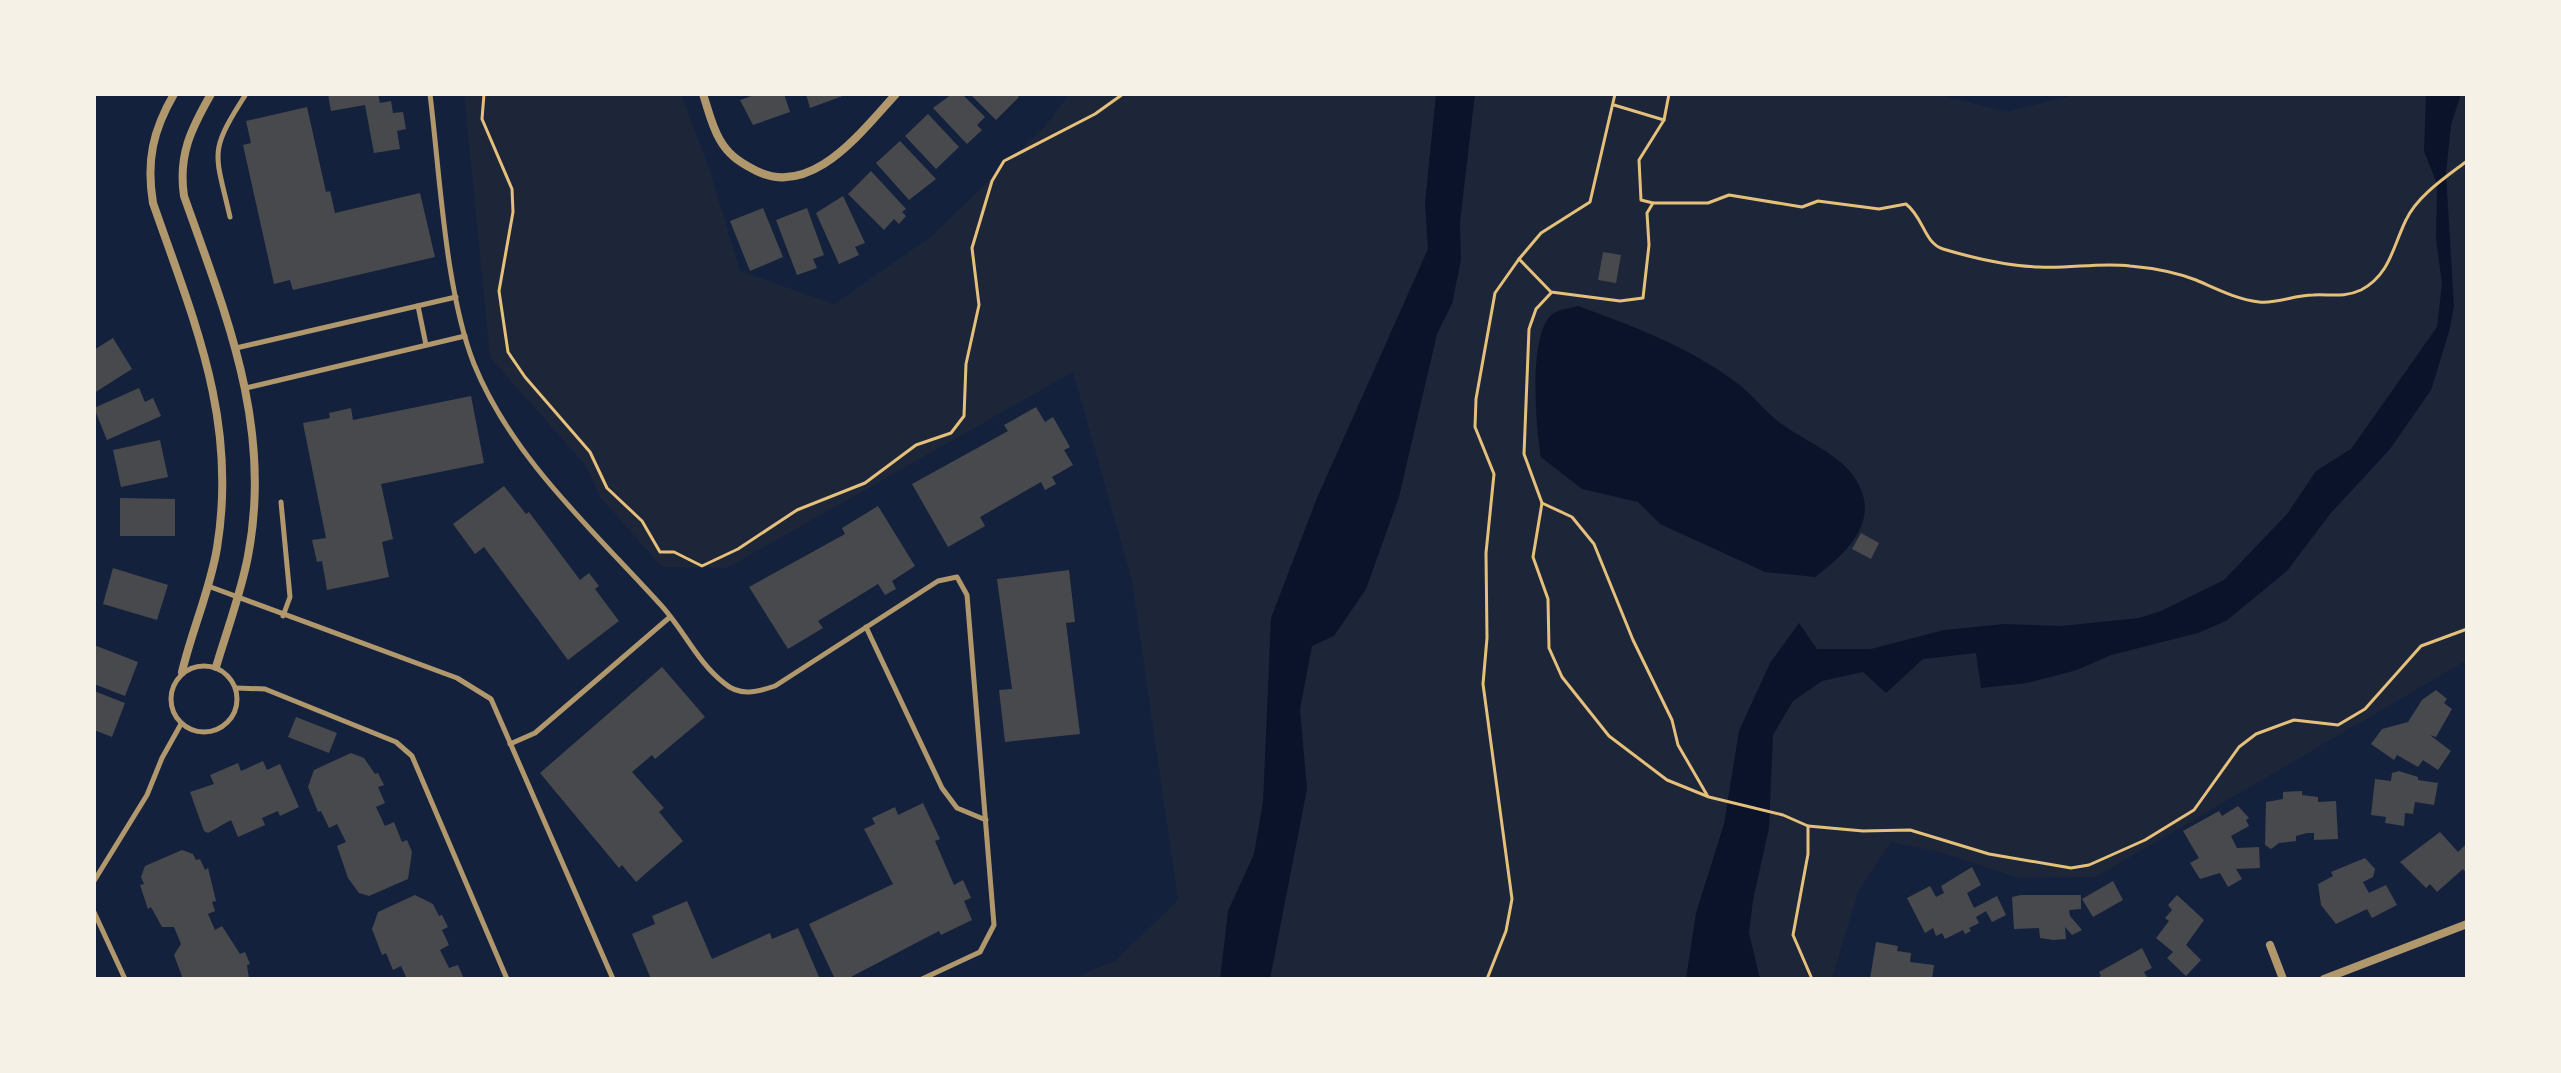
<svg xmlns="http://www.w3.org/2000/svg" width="2561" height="1073" font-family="Mulish,sans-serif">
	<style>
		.green { fill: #1d2539 }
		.water { fill: #0b132b }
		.building { fill: #48494c }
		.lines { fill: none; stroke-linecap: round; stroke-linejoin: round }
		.path { stroke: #e5c07b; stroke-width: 3 }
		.service { stroke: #b1986c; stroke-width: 5 }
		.minor { stroke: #b1986c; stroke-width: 8 }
	</style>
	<rect width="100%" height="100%" fill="#14213d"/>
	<polygon class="green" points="464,94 681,94 709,168 740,271 834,304 932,236 1047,124 1069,94 1937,94 2006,112 2077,94 2467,94 2467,660 2096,877 2019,878 1936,851 1891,842 1858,892 1832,979 1071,979 1115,961 1178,900 1132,580 1073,372 727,568 662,567 600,497 586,466 490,357"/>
	<g class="water">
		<polygon points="1436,94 1475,94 1460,222 1461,260 1452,304 1437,334 1399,497 1366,589 1334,636 1312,646 1300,709 1307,789 1270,979 1220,979 1228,911 1254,854 1263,802 1271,618 1317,498 1428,249 1425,203"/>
		<polygon points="2426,94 2461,94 2451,125 2446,173 2454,306 2449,332 2431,390 2390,449 2330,514 2287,571 2226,621 2198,633 2111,655 2077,670 2027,683 1981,688 1976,653 1923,659 1886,693 1863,672 1822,681 1793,701 1773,735 1769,828 1753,900 1749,933 1760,979 1686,979 1696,913 1724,824 1739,731 1770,663 1799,623 1817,649 1871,649 1944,630 2004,624 2061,626 2139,618 2161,611 2224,580 2287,514 2316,471 2351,449 2437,327 2442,283 2436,239 2437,184 2424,151"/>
		<path d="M1578 306C1636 327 1692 348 1741 386 1756 399 1769 416 1786 427 1815 447 1855 460 1864 499 1871 532 1838 560 1815 577L1765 572 1660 524 1638 502 1582 489 1541 457C1536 427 1527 331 1554 313 1560 309 1571 308 1578 306Z"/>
	</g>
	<g class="building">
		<polygon points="328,94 378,94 380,103 391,101 393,113 403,112 406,129 397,131 400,149 374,153 365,105 331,111"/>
		<polygon points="757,94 784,94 790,112 753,125 740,100"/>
		<polygon points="806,94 848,94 810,108"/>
		<polygon points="952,94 962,94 985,117 977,125 982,130 967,144 933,108"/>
		<polygon points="970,94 1016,94 1019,97 996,120"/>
		<polygon points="307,107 326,192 330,191 335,213 420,193 435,257 293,290 290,280 274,284 243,145 251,143 246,121"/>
		<polygon points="928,114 959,147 936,169 905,136"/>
		<polygon points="900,141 936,179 909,200 876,163"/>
		<polygon points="871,171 906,209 902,212 906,216 899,224 894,219 884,230 848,194"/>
		<polygon points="843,196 865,243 855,247 859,255 839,264 816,213"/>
		<polygon points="763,208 783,257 750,271 730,221"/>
		<polygon points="807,208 824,255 813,259 817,268 797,275 776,220"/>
		<polygon points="1603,252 1621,255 1616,283 1598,280"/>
		<polygon points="113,338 132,369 94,393 94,350"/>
		<polygon points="139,388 145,402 153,398 161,416 107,440 94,408"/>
		<polygon points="471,396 484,463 381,484 393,539 382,542 389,577 327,590 322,561 317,562 312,540 326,538 303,423 330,418 329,413 351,408 353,420"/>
		<polygon points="1036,407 1045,422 1053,417 1070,447 1064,450 1073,465 1052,477 1056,484 1045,490 1041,482 980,517 985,526 948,547 912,484 1008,431 1004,425"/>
		<polygon points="160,440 168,477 121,487 113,450"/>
		<polygon points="504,486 526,514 529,512 580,580 589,573 599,586 595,589 619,621 568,660 484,547 475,554 453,524"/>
		<polygon points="120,498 175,499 175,536 120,536"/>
		<polygon points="878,506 915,566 892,581 896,589 885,595 878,584 818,621 823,628 788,649 749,587 845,534 842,528"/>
		<polygon points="1861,533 1879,543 1871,559 1852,549"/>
		<polygon points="113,568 168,585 157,620 103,604"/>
		<polygon points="1069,570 1075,622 1066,623 1080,734 1005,742 999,690 1012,689 997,579"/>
		<polygon points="94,645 138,662 125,696 94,684"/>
		<polygon points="662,667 705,717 655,759 652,755 632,772 664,808 659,812 683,841 636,882 622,865 619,868 540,773"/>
		<polygon points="2436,690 2447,699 2444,703 2452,709 2436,737 2430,735 2451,751 2438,770 2423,760 2418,767 2397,755 2394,760 2371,744 2382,729 2408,722 2422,700"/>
		<polygon points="94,691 125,703 112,737 94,730"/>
		<polygon points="296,717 337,733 329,753 288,737"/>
		<polygon points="351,753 364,758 375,774 378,773 384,785 378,787 385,803 376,807 385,826 394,822 402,842 407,840 412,852 408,879 369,896 359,893 348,878 337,846 346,842 337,824 329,828 321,811 318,812 308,787 314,770"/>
		<polygon points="263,761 267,770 280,764 299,807 280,816 278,811 262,818 265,825 238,837 231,820 208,833 204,831 190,792 214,784 210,775 238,763 241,771"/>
		<polygon points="2399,771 2418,777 2418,780 2438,783 2434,805 2415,802 2413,814 2405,813 2404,826 2385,823 2386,817 2371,815 2375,779 2391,781 2392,773"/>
		<polygon points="2302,791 2302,795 2318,797 2318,802 2336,801 2338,839 2314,840 2314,833 2307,833 2296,836 2296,841 2279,843 2271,849 2265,845 2266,802 2283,799 2283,792"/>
		<polygon points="923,803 940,839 935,841 954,885 963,880 971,898 964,901 972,920 941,935 939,931 847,979 835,979 809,924 893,884 864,829 875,824 872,818 895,807 898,815"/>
		<polygon points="2238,806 2249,818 2246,820 2249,826 2231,836 2237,848 2259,847 2260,868 2236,869 2242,879 2228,887 2220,873 2200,879 2190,863 2199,858 2183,831 2219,811 2222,816"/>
		<polygon points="2440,832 2458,852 2467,843 2467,874 2463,869 2437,892 2430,884 2426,888 2400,862"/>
		<polygon points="182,850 193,854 196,860 200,859 205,870 208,868 216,901 212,902 215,911 208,914 215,930 222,926 240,954 245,952 250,964 247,965 249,979 183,979 174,955 181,944 174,927 162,927 151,907 148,909 140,885 144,884 141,877 145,866"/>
		<polygon points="2365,858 2375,869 2373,877 2363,882 2369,893 2386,885 2397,905 2372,918 2367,909 2336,924 2321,905 2318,884 2333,876 2331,872"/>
		<polygon points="1972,867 1981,885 1967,893 1974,908 1997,896 2006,915 1992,922 1986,911 1976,917 1979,923 1969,928 1971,931 1965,934 1963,930 1945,939 1942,933 1936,936 1933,928 1925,933 1907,898 1930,886 1936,897 1944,893 1941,886"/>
		<polygon points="2113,881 2123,900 2093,917 2082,899"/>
		<polygon points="415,895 433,904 439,916 442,915 448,927 442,930 449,945 440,950 449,968 458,965 464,979 407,979 401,966 393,970 386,953 382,955 372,929 378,912"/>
		<polygon points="2021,895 2081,895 2081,909 2069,910 2070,916 2082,930 2072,935 2065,927 2066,939 2053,940 2040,938 2039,928 2014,929 2012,897"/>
		<polygon points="2177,895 2204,920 2186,945 2201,960 2186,976 2167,958 2173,952 2156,938 2169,921 2165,918 2172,910 2168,905"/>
		<polygon points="687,901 712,959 770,933 772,939 798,928 820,979 651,979 632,934 655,924 652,916"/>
		<polygon points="1876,942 1898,946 1897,951 1911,953 1910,962 1934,965 1932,979 1870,979"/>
		<polygon points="2142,948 2152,968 2144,972 2148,979 2096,979 2101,976 2099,972"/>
	</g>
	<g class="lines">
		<g class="path">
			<polyline points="484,94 482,119 512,189 513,212 499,291 508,352 525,377 590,452 607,488 642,521 660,552 674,552 702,566 738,549 797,510 865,483 916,445 951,433 964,416 966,364 979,305 972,248 992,181 1004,161 1095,114 1123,94"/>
			<path d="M1615 94 1590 202 1541 233 1519 259 1551 292 1620 301 1643 298 1649 245 1647 213 1653 203H1708L1729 195 1802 207 1818 201 1879 209 1906 204C1924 218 1924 243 1943 249 1973 258 2008 266 2039 267 2069 269 2100 262 2130 266 2153 268 2175 272 2196 280 2217 289 2236 299 2259 302 2277 304 2294 295 2313 295 2330 294 2344 298 2361 290 2390 275 2393 246 2406 220 2417 196 2446 177 2467 161"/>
			<polyline points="1614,105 1664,120 1639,160 1641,200 1653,203"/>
			<polyline points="1664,120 1669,94"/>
			<polyline points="1551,293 1536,309 1529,329 1524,454 1542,503 1533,557 1548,599 1549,648 1562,677 1609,736 1667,780 1709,797 1783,815 1808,826 1808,854 1793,935 1812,979"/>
			<polyline points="1542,503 1572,517 1594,544 1633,640 1672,720 1678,745 1707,795"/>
			<polyline points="1808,826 1863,831 1910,830 1989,854 2071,868 2089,865 2145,840 2194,810 2239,747 2256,734 2294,720 2338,725 2365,709 2421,646 2467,629"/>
			<polyline points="1487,979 1506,931 1512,899 1483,684 1487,638 1486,553 1494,474 1475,427 1476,399 1495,293 1519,259"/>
		</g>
		<g class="service">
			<path d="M430 94C440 175 445 290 474 364 512 458 592 529 659 603 683 628 696 661 724 683 740 697 757 692 775 686L938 581 957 577 967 595 994 925 980 952 922 979"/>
			<path d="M230 217C215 151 208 153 246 94"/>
			<polyline points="418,306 426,345"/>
			<polyline points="236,348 456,297"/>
			<polyline points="246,388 465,336"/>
			<polyline points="281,502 290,597 283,616"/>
			<polyline points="208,586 457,678 491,699 613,979"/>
			<polyline points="866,627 942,788 957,808 986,820"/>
			<circle cx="204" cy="699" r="33"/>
			<polyline points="236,688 265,689 396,742 412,756 507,979"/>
			<polyline points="510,744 535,733 670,617"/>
			<polyline points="94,881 147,795 162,758 181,724"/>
			<polyline points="94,912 125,979"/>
		</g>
		<g class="minor">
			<path d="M174 94C153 130 146 161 153 203 194 321 238 420 217 548 210 590 192 630 182 672"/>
			<path d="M211 94C191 129 178 155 184 196 226 315 273 426 248 556 241 593 227 630 216 667"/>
			<path d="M703 94C708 109 712 127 720 140 728 154 738 161 751 168 809 203 861 132 896 94"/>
			<polyline points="2270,945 2283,979"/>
			<polyline points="2324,979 2467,924"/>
		</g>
	</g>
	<rect width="2561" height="1073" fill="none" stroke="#f6f1e7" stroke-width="192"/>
</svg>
